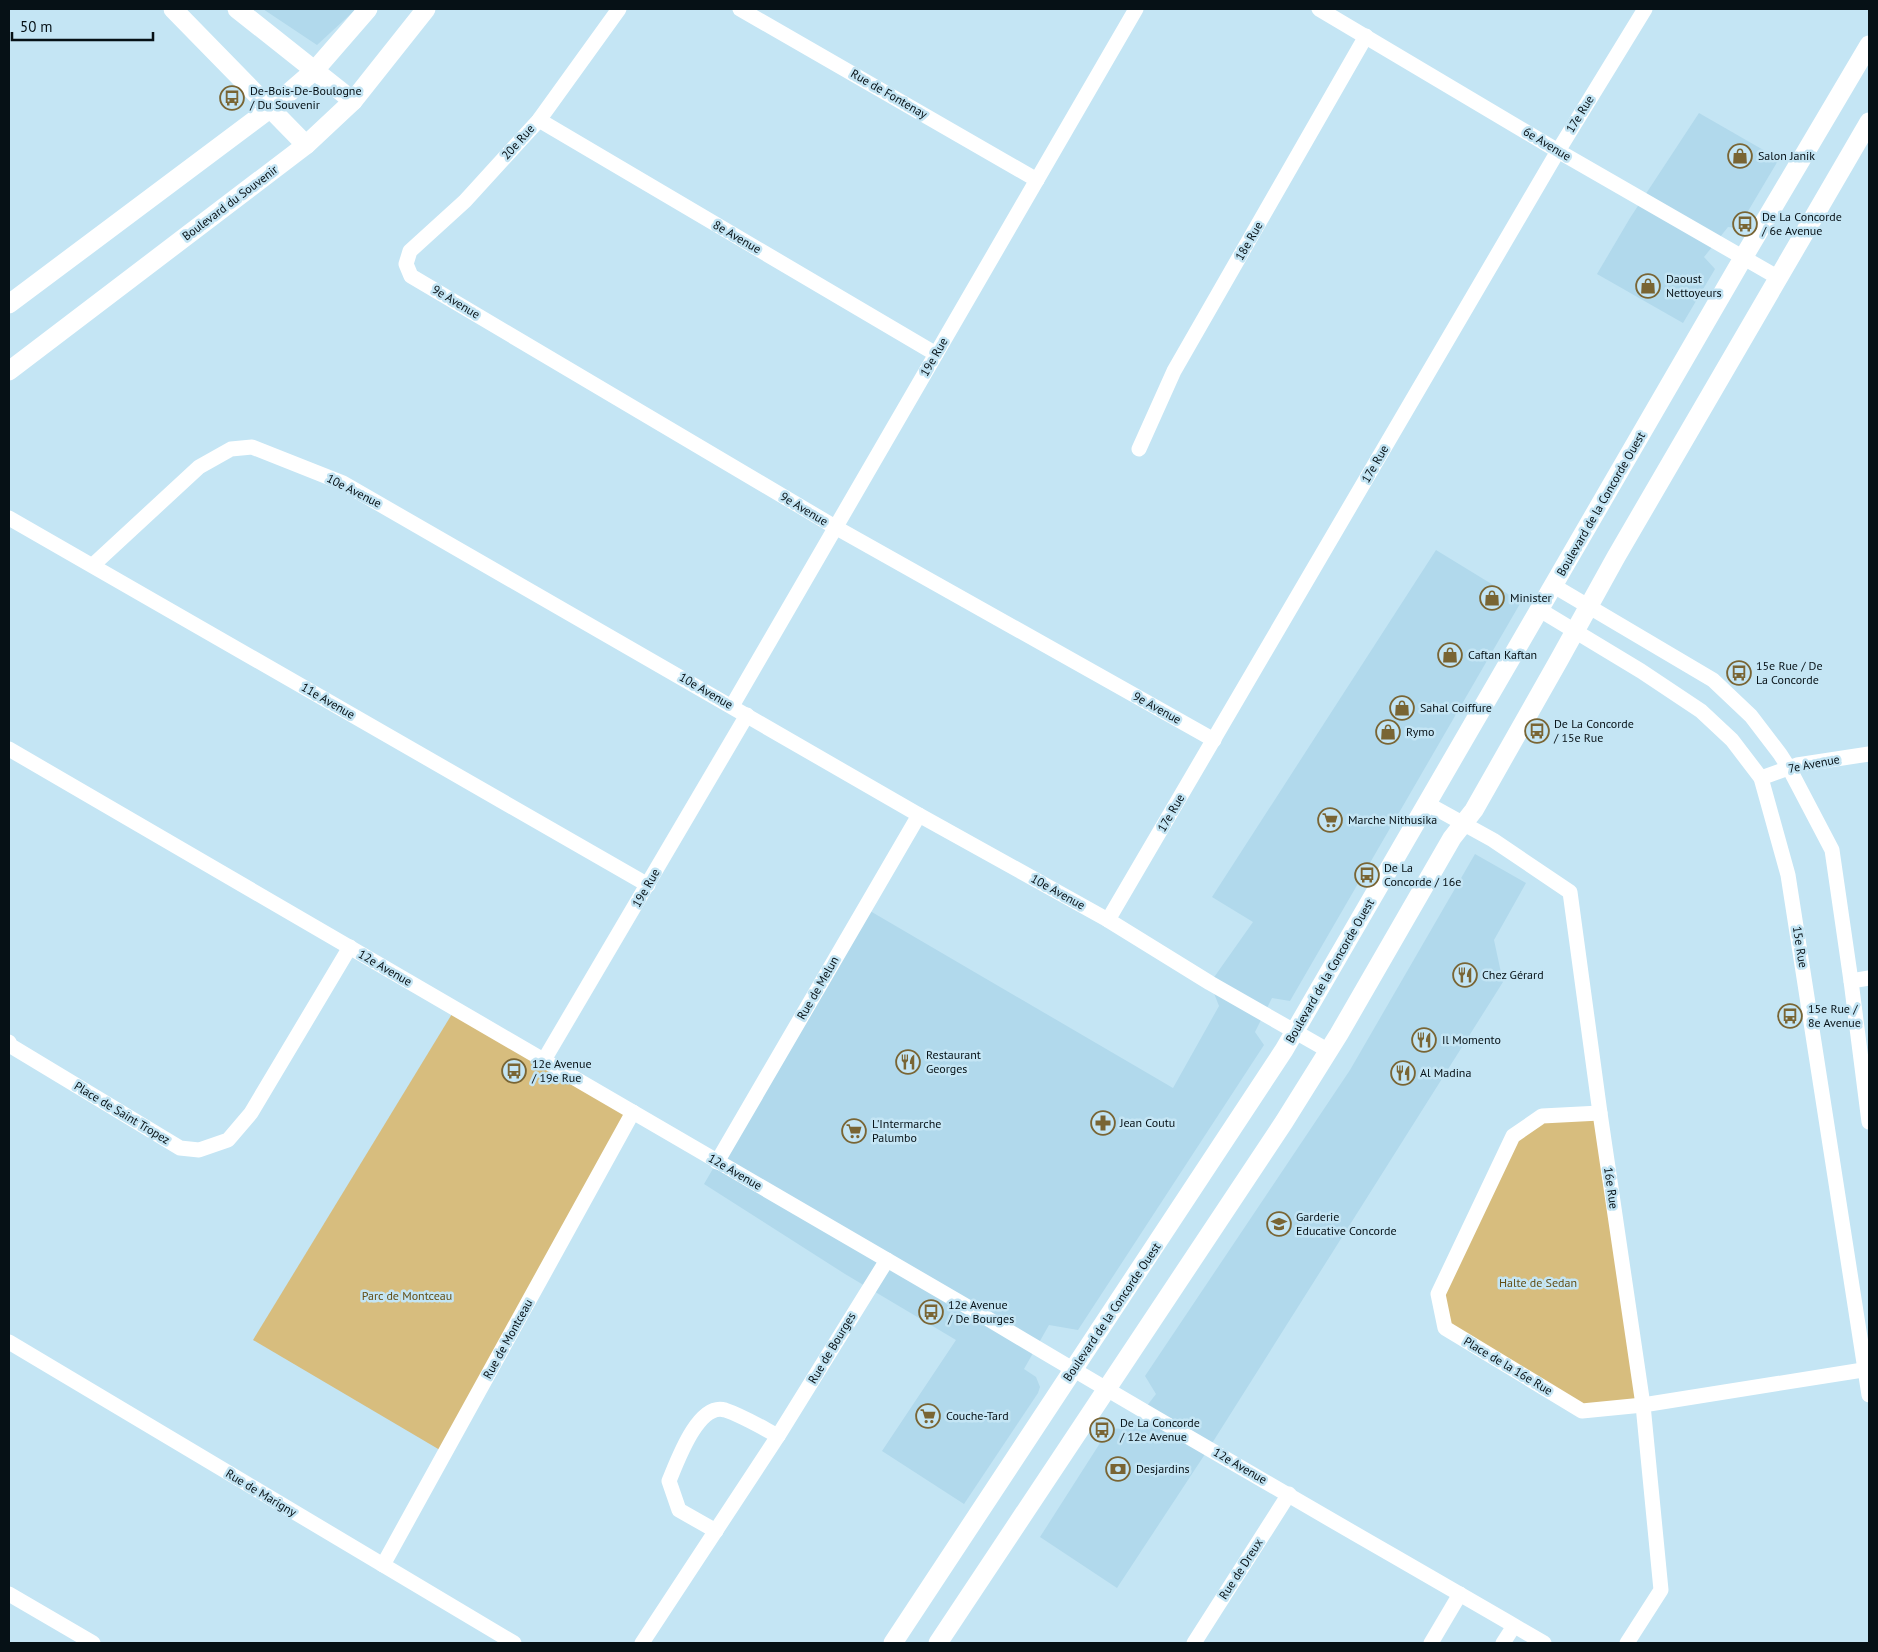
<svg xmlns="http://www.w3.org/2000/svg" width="1878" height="1652" font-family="'PT Sans',sans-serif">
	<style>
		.built { fill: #b1d9ec }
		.green { fill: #d7bd7e }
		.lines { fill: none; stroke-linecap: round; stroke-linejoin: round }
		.minor { stroke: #fff; stroke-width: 15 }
		.tertiary { stroke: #fff; stroke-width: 19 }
		.labels { text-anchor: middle; stroke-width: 5; stroke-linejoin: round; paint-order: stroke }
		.poi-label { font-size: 12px; fill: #061116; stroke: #c4e5f4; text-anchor: start }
		.street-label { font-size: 12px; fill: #061116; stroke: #c4e5f4 }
		.park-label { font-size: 12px; fill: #624e16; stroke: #c4e5f4 }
	</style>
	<rect width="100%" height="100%" fill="#c4e5f4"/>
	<g class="built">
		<polygon points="263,9 356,9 317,45"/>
		<polygon points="1699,113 1779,159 1738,228 1728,227 1704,257 1715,269 1683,323 1597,274 1630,218"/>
		<polygon points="1436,550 1521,602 1290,1001 1272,998 1255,1032 1264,1045 1078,1330 1049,1325 1024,1369 1036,1377 1040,1387 1038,1393 964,1504 882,1451 956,1340 845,1274 704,1184 865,908 1173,1088 1219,1006 1210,983 1253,922 1212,897"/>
		<polygon points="1475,854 1526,883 1494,940 1503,982 1209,1448 1117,1588 1040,1537 1109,1429 1130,1428 1156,1394 1145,1376 1350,1070"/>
	</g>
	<g class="green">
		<polygon points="455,1009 633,1112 445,1453 253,1340"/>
		<polygon points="1600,1113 1643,1405 1582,1411 1445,1328 1438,1294 1513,1136 1542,1116"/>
	</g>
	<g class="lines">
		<g class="minor">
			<polyline points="619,9 539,120 465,201 410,251 406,264 411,276 835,527 1214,740"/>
			<polyline points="740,9 1037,180"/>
			<polyline points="1319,9 1558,151 1777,277"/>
			<polyline points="539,120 936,354"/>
			<polyline points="1139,449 1174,371 1366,36"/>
			<polyline points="9,518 648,885"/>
			<polyline points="93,565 199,467 231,449 252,447 343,483 919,815 1108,920 1210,983 1329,1051"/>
			<polyline points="1554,586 1713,680 1751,716 1780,754 1789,768 1832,850 1851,981 1869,1122"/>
			<polyline points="1540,610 1641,671 1701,711 1732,740 1761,778 1788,875 1869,1395"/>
			<polyline points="732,706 1136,9"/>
			<path d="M9 749 985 1317C1170 1428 1358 1535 1544 1643"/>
			<polyline points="1761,778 1797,765 1869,754"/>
			<polyline points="1426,803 1493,840 1570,892 1600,1113 1643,1405 1661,1590 1627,1643"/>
			<polyline points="1108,920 1558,151 1645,9"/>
			<polyline points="1851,981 1869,978"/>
			<polyline points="9,1042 11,1046 180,1148 199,1150 228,1140 251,1113 350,947"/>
			<polyline points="544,1060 747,715"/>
			<polyline points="1600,1113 1542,1116 1513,1136 1438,1294 1445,1328 1582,1411 1643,1405 1869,1369"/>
			<polyline points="717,1162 919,815"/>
			<polyline points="9,1342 514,1643"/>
			<path d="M716 1531 679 1510 669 1481C677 1462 698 1402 725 1410 743 1416 761 1427 778 1436"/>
			<polyline points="383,1565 633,1112"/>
			<polyline points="9,1594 93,1643"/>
			<polyline points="642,1643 778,1436 887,1260"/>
			<polyline points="1194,1643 1289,1494"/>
			<polyline points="1431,1643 1460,1594"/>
			<polyline points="1503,1643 1514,1626"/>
		</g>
		<g class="tertiary">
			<polyline points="173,9 306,145"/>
			<polyline points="237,9 353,101"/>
			<polyline points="9,304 271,108 315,70 368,9"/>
			<polyline points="9,371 306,145 353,101 426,9"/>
			<polyline points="893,1643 1284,1050 1743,258 1869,45"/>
			<polyline points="938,1643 1284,1122 1339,1034 1452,838 1474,810 1559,660 1616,557 1869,122"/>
		</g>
	</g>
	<defs>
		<g id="bus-ring" transform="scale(1.25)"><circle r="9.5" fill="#c4e5f4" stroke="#796534" stroke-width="1.5"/><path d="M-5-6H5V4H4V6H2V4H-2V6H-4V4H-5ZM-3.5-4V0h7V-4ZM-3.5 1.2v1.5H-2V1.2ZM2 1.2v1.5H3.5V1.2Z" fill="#796534"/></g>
		<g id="shop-ring" transform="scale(1.25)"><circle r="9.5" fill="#c4e5f4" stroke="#796534" stroke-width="1.5"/><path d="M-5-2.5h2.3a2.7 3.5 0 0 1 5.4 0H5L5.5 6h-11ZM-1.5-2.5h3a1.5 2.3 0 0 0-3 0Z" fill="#796534"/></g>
		<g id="supermarket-ring" transform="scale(1.25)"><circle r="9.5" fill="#c4e5f4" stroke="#796534" stroke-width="1.5"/><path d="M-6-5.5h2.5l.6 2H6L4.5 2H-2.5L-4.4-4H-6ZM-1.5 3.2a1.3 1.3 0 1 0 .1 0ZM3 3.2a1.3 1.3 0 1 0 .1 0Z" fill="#796534"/></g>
		<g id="restaurant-ring" transform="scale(1.25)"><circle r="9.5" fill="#c4e5f4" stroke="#796534" stroke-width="1.5"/><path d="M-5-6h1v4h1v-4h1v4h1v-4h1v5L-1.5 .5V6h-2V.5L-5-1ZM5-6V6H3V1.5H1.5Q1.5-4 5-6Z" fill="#796534"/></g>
		<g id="pharmacy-ring" transform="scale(1.25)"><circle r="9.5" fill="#c4e5f4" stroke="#796534" stroke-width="1.5"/><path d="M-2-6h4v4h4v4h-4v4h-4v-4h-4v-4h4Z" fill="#796534"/></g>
		<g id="school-ring" transform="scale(1.25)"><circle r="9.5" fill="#c4e5f4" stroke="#796534" stroke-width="1.5"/><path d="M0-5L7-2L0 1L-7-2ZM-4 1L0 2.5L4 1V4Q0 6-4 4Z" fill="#796534"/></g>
		<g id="bank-ring" transform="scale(1.25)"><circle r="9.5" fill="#c4e5f4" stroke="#796534" stroke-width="1.5"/><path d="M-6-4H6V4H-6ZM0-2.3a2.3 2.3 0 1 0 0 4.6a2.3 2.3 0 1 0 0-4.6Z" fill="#796534"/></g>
	</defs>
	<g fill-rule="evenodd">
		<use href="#bus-ring" x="232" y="98"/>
		<use href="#shop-ring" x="1740" y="156"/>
		<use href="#bus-ring" x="1745" y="224"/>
		<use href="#shop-ring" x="1648" y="286"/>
		<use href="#shop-ring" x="1492" y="598"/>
		<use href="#shop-ring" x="1450" y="655"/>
		<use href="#bus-ring" x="1739" y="673"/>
		<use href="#shop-ring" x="1402" y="708"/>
		<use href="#bus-ring" x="1537" y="731"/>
		<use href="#shop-ring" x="1388" y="732"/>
		<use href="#supermarket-ring" x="1330" y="820"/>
		<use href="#bus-ring" x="1367" y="875"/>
		<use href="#restaurant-ring" x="1465" y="975"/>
		<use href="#bus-ring" x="1790" y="1016"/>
		<use href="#restaurant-ring" x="1424" y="1040"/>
		<use href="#restaurant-ring" x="908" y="1062"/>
		<use href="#bus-ring" x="514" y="1071"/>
		<use href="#restaurant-ring" x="1403" y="1073"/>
		<use href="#pharmacy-ring" x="1103" y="1123"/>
		<use href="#supermarket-ring" x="854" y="1131"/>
		<use href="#school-ring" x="1279" y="1224"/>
		<use href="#bus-ring" x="931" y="1312"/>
		<use href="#supermarket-ring" x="928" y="1416"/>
		<use href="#bus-ring" x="1102" y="1430"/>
		<use href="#bank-ring" x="1118" y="1469"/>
	</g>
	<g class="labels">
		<g class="poi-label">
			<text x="250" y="95">De-Bois-De-Boulogne<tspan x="250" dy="14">/ Du Souvenir</tspan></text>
			<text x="1758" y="160">Salon Janik</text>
			<text x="1762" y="221">De La Concorde<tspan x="1762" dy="14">/ 6e Avenue</tspan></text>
			<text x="1666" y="283">Daoust<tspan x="1666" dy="14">Nettoyeurs</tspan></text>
			<text x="1510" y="602">Minister</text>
			<text x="1468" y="659">Caftan Kaftan</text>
			<text x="1756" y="670">15e Rue / De<tspan x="1756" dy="14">La Concorde</tspan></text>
			<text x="1420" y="712">Sahal Coiffure</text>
			<text x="1554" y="728">De La Concorde<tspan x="1554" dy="14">/ 15e Rue</tspan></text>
			<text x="1406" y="736">Rymo</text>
			<text x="1348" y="824">Marche Nithusika</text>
			<text x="1384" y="872">De La<tspan x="1384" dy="14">Concorde / 16e</tspan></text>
			<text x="1482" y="979">Chez Gérard</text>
			<text x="1808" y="1013">15e Rue /<tspan x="1808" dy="14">8e Avenue</tspan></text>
			<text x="1442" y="1044">Il Momento</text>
			<text x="926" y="1059">Restaurant<tspan x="926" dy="14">Georges</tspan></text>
			<text x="532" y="1068">12e Avenue<tspan x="532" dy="14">/ 19e Rue</tspan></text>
			<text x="1420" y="1077">Al Madina</text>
			<text x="1120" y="1127">Jean Coutu</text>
			<text x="872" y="1128">L'Intermarche<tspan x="872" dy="14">Palumbo</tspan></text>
			<text x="1296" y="1221">Garderie<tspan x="1296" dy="14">Educative Concorde</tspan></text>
			<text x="948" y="1309">12e Avenue<tspan x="948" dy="14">/ De Bourges</tspan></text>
			<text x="946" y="1420">Couche-Tard</text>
			<text x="1120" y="1427">De La Concorde<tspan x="1120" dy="14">/ 12e Avenue</tspan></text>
			<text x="1136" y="1473">Desjardins</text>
		</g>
		<g class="street-label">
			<text transform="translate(889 94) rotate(30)" y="4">Rue de Fontenay</text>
			<text transform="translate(1580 114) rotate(-58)" y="4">17e Rue</text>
			<text transform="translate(518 142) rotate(-48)" y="4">20e Rue</text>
			<text transform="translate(1547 144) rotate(31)" y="4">6e Avenue</text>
			<text transform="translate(230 203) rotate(-37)" y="4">Boulevard du Souvenir</text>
			<text transform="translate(737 237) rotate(30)" y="4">8e Avenue</text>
			<text transform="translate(1249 241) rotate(-60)" y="4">18e Rue</text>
			<text transform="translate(456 302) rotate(31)" y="4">9e Avenue</text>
			<text transform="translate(934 357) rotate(-60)" y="4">19e Rue</text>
			<text transform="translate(1375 464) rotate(-60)" y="4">17e Rue</text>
			<text transform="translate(354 491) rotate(27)" y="4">10e Avenue</text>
			<text transform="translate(1601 504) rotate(-60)" y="4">Boulevard de la Concorde Ouest</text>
			<text transform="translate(804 509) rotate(31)" y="4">9e Avenue</text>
			<text transform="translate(706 691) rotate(30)" y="4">10e Avenue</text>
			<text transform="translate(328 701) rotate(30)" y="4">11e Avenue</text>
			<text transform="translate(1157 708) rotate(29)" y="4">9e Avenue</text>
			<text transform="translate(1814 764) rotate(-11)" y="4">7e Avenue</text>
			<text transform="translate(1171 813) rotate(-60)" y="4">17e Rue</text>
			<text transform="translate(646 888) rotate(-60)" y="4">19e Rue</text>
			<text transform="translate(1058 892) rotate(29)" y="4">10e Avenue</text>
			<text transform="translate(1800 947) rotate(81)" y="4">15e Rue</text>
			<text transform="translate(385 968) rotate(30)" y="4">12e Avenue</text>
			<text transform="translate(1330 971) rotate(-60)" y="4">Boulevard de la Concorde Ouest</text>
			<text transform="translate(818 988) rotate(-60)" y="4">Rue de Melun</text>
			<text transform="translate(122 1113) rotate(31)" y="4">Place de Saint Tropez</text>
			<text transform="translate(735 1172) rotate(30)" y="4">12e Avenue</text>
			<text transform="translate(1611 1188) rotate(82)" y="4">16e Rue</text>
			<text transform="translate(1112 1312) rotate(-56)" y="4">Boulevard de la Concorde Ouest</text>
			<text transform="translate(508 1339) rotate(-61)" y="4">Rue de Montceau</text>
			<text transform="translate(832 1348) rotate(-59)" y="4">Rue de Bourges</text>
			<text transform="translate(1508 1366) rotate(31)" y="4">Place de la 16e Rue</text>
			<text transform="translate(1240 1466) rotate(30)" y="4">12e Avenue</text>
			<text transform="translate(261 1493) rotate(31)" y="4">Rue de Marigny</text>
			<text transform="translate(1241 1569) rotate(-57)" y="4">Rue de Dreux</text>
		</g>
		<g class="park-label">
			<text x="1538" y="1287">Halte de Sedan</text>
			<text x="407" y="1300">Parc de Montceau</text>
		</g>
	</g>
	<rect width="1878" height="1652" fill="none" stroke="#061116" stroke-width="20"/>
	<path d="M12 32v8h141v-8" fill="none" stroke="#061116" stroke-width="2.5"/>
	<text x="20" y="32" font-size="15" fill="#061116" stroke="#c4e5f4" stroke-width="4" paint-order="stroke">50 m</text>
</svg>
